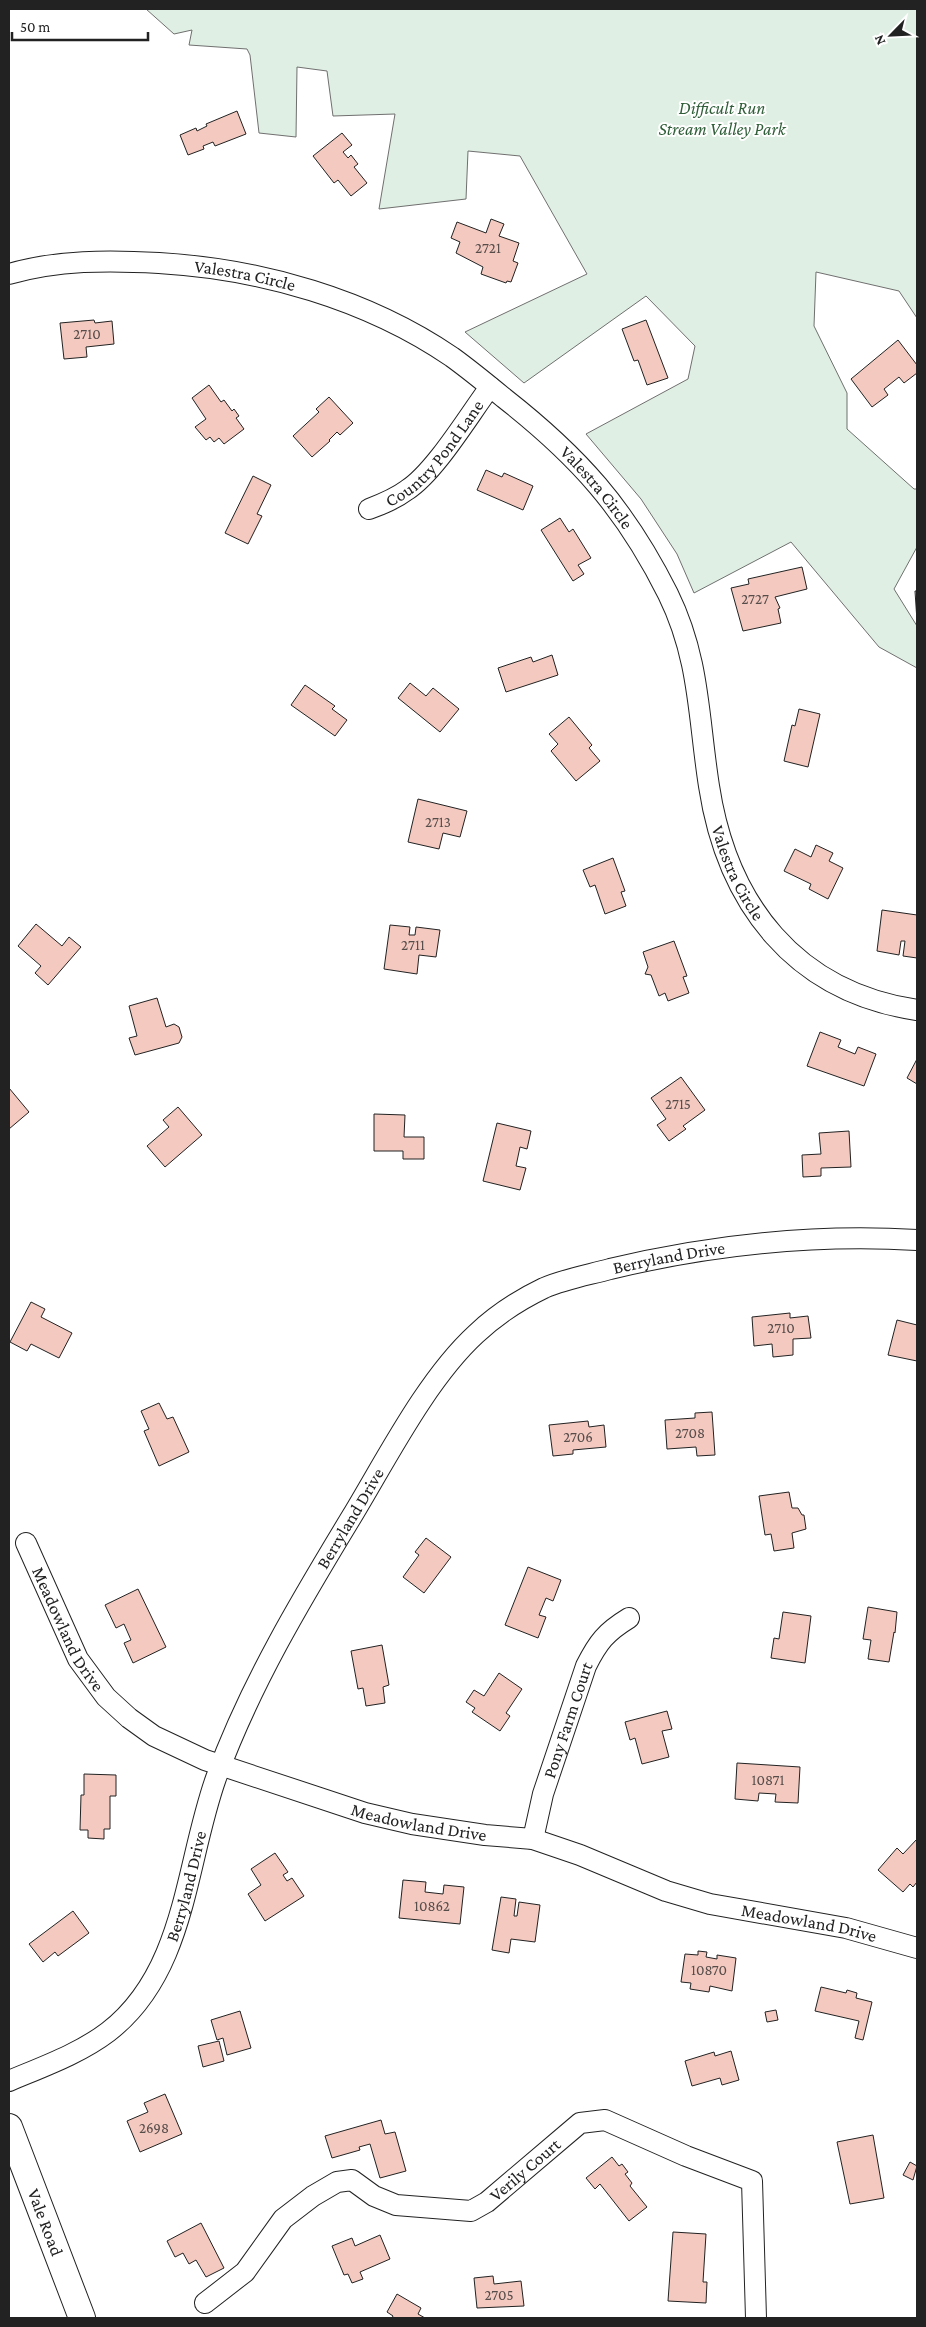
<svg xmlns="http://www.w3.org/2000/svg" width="926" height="2327" font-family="'Crimson Pro',serif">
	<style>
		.green { fill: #e0efe3; stroke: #6f6f6f }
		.building { fill: #f3c9c0; stroke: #222 }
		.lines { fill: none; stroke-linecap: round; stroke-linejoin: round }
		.minor-casing { stroke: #222; stroke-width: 22 }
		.major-casing { stroke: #222; stroke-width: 28 }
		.minor { stroke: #fff; stroke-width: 20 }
		.major { stroke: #fff; stroke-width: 26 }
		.labels { text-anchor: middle; stroke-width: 4; stroke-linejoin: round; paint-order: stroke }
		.number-label { font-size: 15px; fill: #564c4a }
		.park-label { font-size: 18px; font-style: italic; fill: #2f5e38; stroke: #fff }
		.street-label { font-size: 18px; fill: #222; stroke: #fff }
	</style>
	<rect width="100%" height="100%" fill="#fff"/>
	<polygon class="green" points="146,9 917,9 917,318 899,291 816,272 814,326 847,393 847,429 914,489 917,489 917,547 894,589 917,626 917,668 879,647 791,542 694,593 677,554 641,499 586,434 688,379 695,346 646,296 524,383 465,332 587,274 520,156 468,151 466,199 379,209 395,114 333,116 327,71 297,67 296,137 259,133 250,55 247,49 189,45 192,30 174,34"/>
	<g class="building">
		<polygon points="237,111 246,134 215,146 213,142 203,146 204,149 188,155 180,135 196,128 197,131 207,126 206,124"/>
		<polygon points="342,133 352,145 343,152 348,158 351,155 358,164 354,167 367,183 351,196 338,180 334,183 313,156"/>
		<polygon points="491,219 504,224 499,236 519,243 513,261 518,263 511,282 507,281 506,283 481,274 483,267 456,253 460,242 451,238 457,222 486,233"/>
		<polygon points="94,320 95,323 112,321 114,344 86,347 87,357 64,359 60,323"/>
		<polygon points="646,320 668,378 647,385 638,360 634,361 622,329"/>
		<polygon points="898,340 917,365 917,373 904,383 899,377 884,389 888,395 872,407 851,379"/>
		<polygon points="209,385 221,402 224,400 232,411 234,409 239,416 236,418 244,429 224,444 219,438 214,442 210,437 206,440 195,427 206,419 192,398"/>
		<polygon points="329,397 353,423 340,435 337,432 329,440 330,441 312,457 293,436 319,412 316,409"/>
		<polygon points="486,470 502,477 504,473 533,486 523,510 477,490"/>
		<polygon points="253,476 271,485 257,514 262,516 248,544 225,533"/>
		<polygon points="560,518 569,532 573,529 591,558 578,565 584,574 573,581 541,530"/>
		<polygon points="802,567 807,589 775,597 780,608 778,609 781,623 743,631 731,588 749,584 748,579"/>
		<polygon points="915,591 917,591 917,621"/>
		<polygon points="552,655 558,675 506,692 498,668 531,657 533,662"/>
		<polygon points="410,683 426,696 433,688 459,709 440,732 398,698"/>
		<polygon points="305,685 335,706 332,709 347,720 335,736 291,705"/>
		<polygon points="799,709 820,714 808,767 784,761 792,725 795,726"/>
		<polygon points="569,717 592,745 589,748 600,761 576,781 551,751 558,744 549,734"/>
		<polygon points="418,799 467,811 460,837 443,833 439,849 408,842"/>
		<polygon points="816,845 833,853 829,861 843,868 828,899 809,889 811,884 784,871 795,849 811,857"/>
		<polygon points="613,858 625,891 621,892 626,906 605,914 595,885 590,887 583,870"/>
		<polygon points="882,910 917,915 917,958 903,956 905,941 901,941 899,955 877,951"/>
		<polygon points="36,924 62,946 69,937 81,947 48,985 35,973 41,966 18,946"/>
		<polygon points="390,925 410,927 409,935 415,935 416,927 440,930 436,957 419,955 417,974 384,969"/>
		<polygon points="674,941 687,976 683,977 689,993 668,1001 665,993 659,996 651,975 645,974 648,967 643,952"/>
		<polygon points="157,998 166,1027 174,1024 179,1027 182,1037 179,1043 135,1055 129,1038 137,1036 129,1006"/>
		<polygon points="820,1032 841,1040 838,1047 855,1054 858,1047 876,1054 864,1086 807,1066"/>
		<polygon points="917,1059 917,1084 907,1078"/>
		<polygon points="681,1077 705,1110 683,1126 686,1129 669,1141 657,1125 666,1119 651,1098"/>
		<polygon points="9,1088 29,1112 9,1129"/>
		<polygon points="178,1107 202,1135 165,1167 147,1146 169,1127 163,1120"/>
		<polygon points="374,1114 405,1115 404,1137 424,1137 424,1159 403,1159 403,1151 374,1151"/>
		<polygon points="497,1123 531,1131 527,1149 520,1147 516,1166 526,1168 520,1190 483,1181"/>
		<polygon points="849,1131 851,1167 821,1168 821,1176 803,1177 802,1155 821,1154 819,1133"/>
		<polygon points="31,1302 45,1309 41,1317 72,1333 59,1358 31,1344 27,1351 10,1342"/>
		<polygon points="790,1313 790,1318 808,1316 811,1338 793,1339 793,1355 773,1357 772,1344 754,1346 752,1317"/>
		<polygon points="897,1320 917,1325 917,1361 888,1355"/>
		<polygon points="159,1403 167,1419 173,1417 189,1452 159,1466 144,1431 149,1429 141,1411"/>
		<polygon points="712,1412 715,1455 697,1456 696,1447 667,1449 665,1420 695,1418 695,1413"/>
		<polygon points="588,1421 589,1427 604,1425 606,1447 573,1450 573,1454 553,1456 549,1425"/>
		<polygon points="789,1492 792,1508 798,1508 802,1515 804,1515 806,1529 792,1533 794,1548 774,1551 771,1534 765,1535 759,1496"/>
		<polygon points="426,1538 451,1557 424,1593 403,1577 419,1555 415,1552"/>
		<polygon points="528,1567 561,1580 553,1601 546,1598 539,1615 546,1617 538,1638 505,1625"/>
		<polygon points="138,1589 166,1647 133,1663 124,1643 131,1640 124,1624 116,1628 105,1605"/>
		<polygon points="868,1607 897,1612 895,1633 894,1632 889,1662 868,1659 871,1640 863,1639"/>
		<polygon points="783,1612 811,1616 805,1663 771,1658 774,1638 779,1639"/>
		<polygon points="382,1645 389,1685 383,1687 385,1703 366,1706 363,1688 358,1689 351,1651"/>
		<polygon points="499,1673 522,1689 506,1713 510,1716 500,1731 472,1712 475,1708 466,1702 474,1690 484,1696"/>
		<polygon points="667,1711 672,1729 662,1731 669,1757 642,1764 635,1738 630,1740 625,1722"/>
		<polygon points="737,1763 800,1767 798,1803 775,1802 776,1794 759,1793 758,1801 735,1799"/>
		<polygon points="84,1774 116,1775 116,1796 110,1796 110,1829 104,1829 104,1839 88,1838 88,1830 80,1830 81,1795 84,1795"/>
		<polygon points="917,1839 917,1882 913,1887 910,1884 903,1892 878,1870 897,1848 903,1854"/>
		<polygon points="275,1853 288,1872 283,1875 287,1881 292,1878 304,1896 265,1921 248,1894 261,1885 251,1869"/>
		<polygon points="403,1880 426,1882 425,1892 443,1894 444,1885 464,1887 460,1924 399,1918"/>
		<polygon points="501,1897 516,1899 514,1916 517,1916 519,1902 540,1905 535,1942 511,1939 509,1953 492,1950"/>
		<polygon points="73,1911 89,1933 58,1956 55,1952 43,1962 29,1944"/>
		<polygon points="698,1951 707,1952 706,1957 717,1959 717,1955 736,1958 732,1991 710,1986 709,1992 690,1989 691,1983 681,1982 685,1954 698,1955"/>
		<polygon points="821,1987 846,1993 847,1990 857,1993 856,1998 872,2002 863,2040 855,2038 859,2021 815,2011"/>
		<polygon points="776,2010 778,2020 767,2022 765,2012"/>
		<polygon points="240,2011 251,2048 227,2055 223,2038 217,2040 211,2020"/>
		<polygon points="219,2041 224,2061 203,2067 198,2046"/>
		<polygon points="731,2051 739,2080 722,2085 720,2078 692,2086 685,2061 714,2052 715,2056"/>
		<polygon points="165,2094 182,2134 140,2152 127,2121 148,2112 144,2103"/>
		<polygon points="381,2120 385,2134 395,2132 406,2171 380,2178 370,2144 359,2147 360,2150 332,2158 325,2136"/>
		<polygon points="873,2135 884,2198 850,2204 837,2142"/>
		<polygon points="612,2157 619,2166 622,2164 628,2172 625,2174 632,2183 630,2186 647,2207 629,2221 600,2184 595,2189 586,2178"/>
		<polygon points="910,2162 917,2166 913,2180 903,2175"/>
		<polygon points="201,2223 224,2268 206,2277 196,2260 189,2264 183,2253 175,2257 167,2241"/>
		<polygon points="673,2232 706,2234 703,2282 707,2282 706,2303 668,2301"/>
		<polygon points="380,2235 390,2259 360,2272 363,2279 352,2283 348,2274 344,2275 332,2246 352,2238 355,2246"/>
		<polygon points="493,2276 494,2284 521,2281 524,2306 477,2308 474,2278"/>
		<polygon points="397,2294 421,2308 418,2314 425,2318 392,2318 393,2316 387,2312"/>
	</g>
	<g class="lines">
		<g class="minor-casing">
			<g id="minor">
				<path id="s1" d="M9 274C58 260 108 260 159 263 261 269 367 299 452 357 470 370 487 384 504 398 578 456 625 508 668 594 700 659 698 716 709 786 727 904 795 992 917 1010"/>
				<path id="s2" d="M369 509C382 504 395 499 407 490 435 472 469 415 490 387"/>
				<path id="s3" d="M26 1543 78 1659 106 1697 129 1718 154 1736 205 1760 365 1813 412 1824 485 1835 533 1839 580 1855 666 1891 710 1904 846 1928 917 1948"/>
				<path id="s4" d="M533 1839 543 1794 586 1666C598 1642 606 1632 629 1618"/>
				<path id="s5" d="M9 2081C42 2067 79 2054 108 2032 186 1972 185 1865 216 1778 250 1685 301 1600 352 1516 387 1458 427 1379 476 1334 496 1315 519 1300 544 1288 565 1279 588 1275 610 1269 710 1245 814 1234 917 1240"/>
				<path id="s6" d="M205 2303 245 2272 283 2219 313 2196 337 2182 352 2180 374 2196 396 2205 471 2211 487 2202 580 2123 605 2120 686 2156 752 2181 756 2318"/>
			</g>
		</g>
		<g class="major-casing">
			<g id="major">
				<path id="s7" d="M9 2127 82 2318"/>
			</g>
		</g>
		<use href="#minor" class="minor"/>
		<use href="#major" class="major"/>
	</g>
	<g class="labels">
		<g class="number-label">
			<text x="488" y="253">2721</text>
			<text x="87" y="339">2710</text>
			<text x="755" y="604">2727</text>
			<text x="438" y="827">2713</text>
			<text x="413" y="950">2711</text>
			<text x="678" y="1109">2715</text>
			<text x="781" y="1333">2710</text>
			<text x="690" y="1438">2708</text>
			<text x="578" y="1442">2706</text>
			<text x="768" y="1785">10871</text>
			<text x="432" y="1911">10862</text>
			<text x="709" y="1975">10870</text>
			<text x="154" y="2133">2698</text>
			<text x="499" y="2300">2705</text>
		</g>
		<g class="park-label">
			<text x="722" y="114">Difficult Run<tspan x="722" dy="21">Stream Valley Park</tspan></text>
		</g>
		<g class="street-label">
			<text dy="6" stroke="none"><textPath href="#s1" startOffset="238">Valestra Circle</textPath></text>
			<text dy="6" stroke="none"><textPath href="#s2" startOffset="88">Country Pond Lane</textPath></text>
			<text dy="6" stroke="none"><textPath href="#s1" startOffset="658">Valestra Circle</textPath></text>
			<text dy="6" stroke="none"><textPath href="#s1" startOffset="1076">Valestra Circle</textPath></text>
			<text dy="6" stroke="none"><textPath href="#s5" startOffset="1120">Berryland Drive</textPath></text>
			<text dy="6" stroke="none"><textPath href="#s5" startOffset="685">Berryland Drive</textPath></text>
			<text dy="6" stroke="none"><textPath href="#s3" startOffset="96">Meadowland Drive</textPath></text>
			<text dy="6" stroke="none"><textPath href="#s4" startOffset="124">Pony Farm Court</textPath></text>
			<text dy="6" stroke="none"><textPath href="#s3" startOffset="516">Meadowland Drive</textPath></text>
			<text dy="6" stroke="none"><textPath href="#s5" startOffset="280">Berryland Drive</textPath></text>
			<text dy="6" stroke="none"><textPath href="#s3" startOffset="921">Meadowland Drive</textPath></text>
			<text dy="6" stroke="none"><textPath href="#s6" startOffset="391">Verily Court</textPath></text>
			<text dy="6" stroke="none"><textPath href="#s7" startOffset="102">Vale Road</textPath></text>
		</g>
	</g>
	<rect width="926" height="2327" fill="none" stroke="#222222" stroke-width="20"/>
	<g transform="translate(891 35) rotate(246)" stroke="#ffffff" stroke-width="4" paint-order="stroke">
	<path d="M0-4L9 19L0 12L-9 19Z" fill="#222222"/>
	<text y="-8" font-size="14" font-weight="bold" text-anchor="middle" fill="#222222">N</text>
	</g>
	<path d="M12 32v8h136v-8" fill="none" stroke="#222222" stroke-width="2.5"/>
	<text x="20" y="32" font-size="15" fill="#222222" stroke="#ffffff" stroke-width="4" paint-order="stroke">50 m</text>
</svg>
